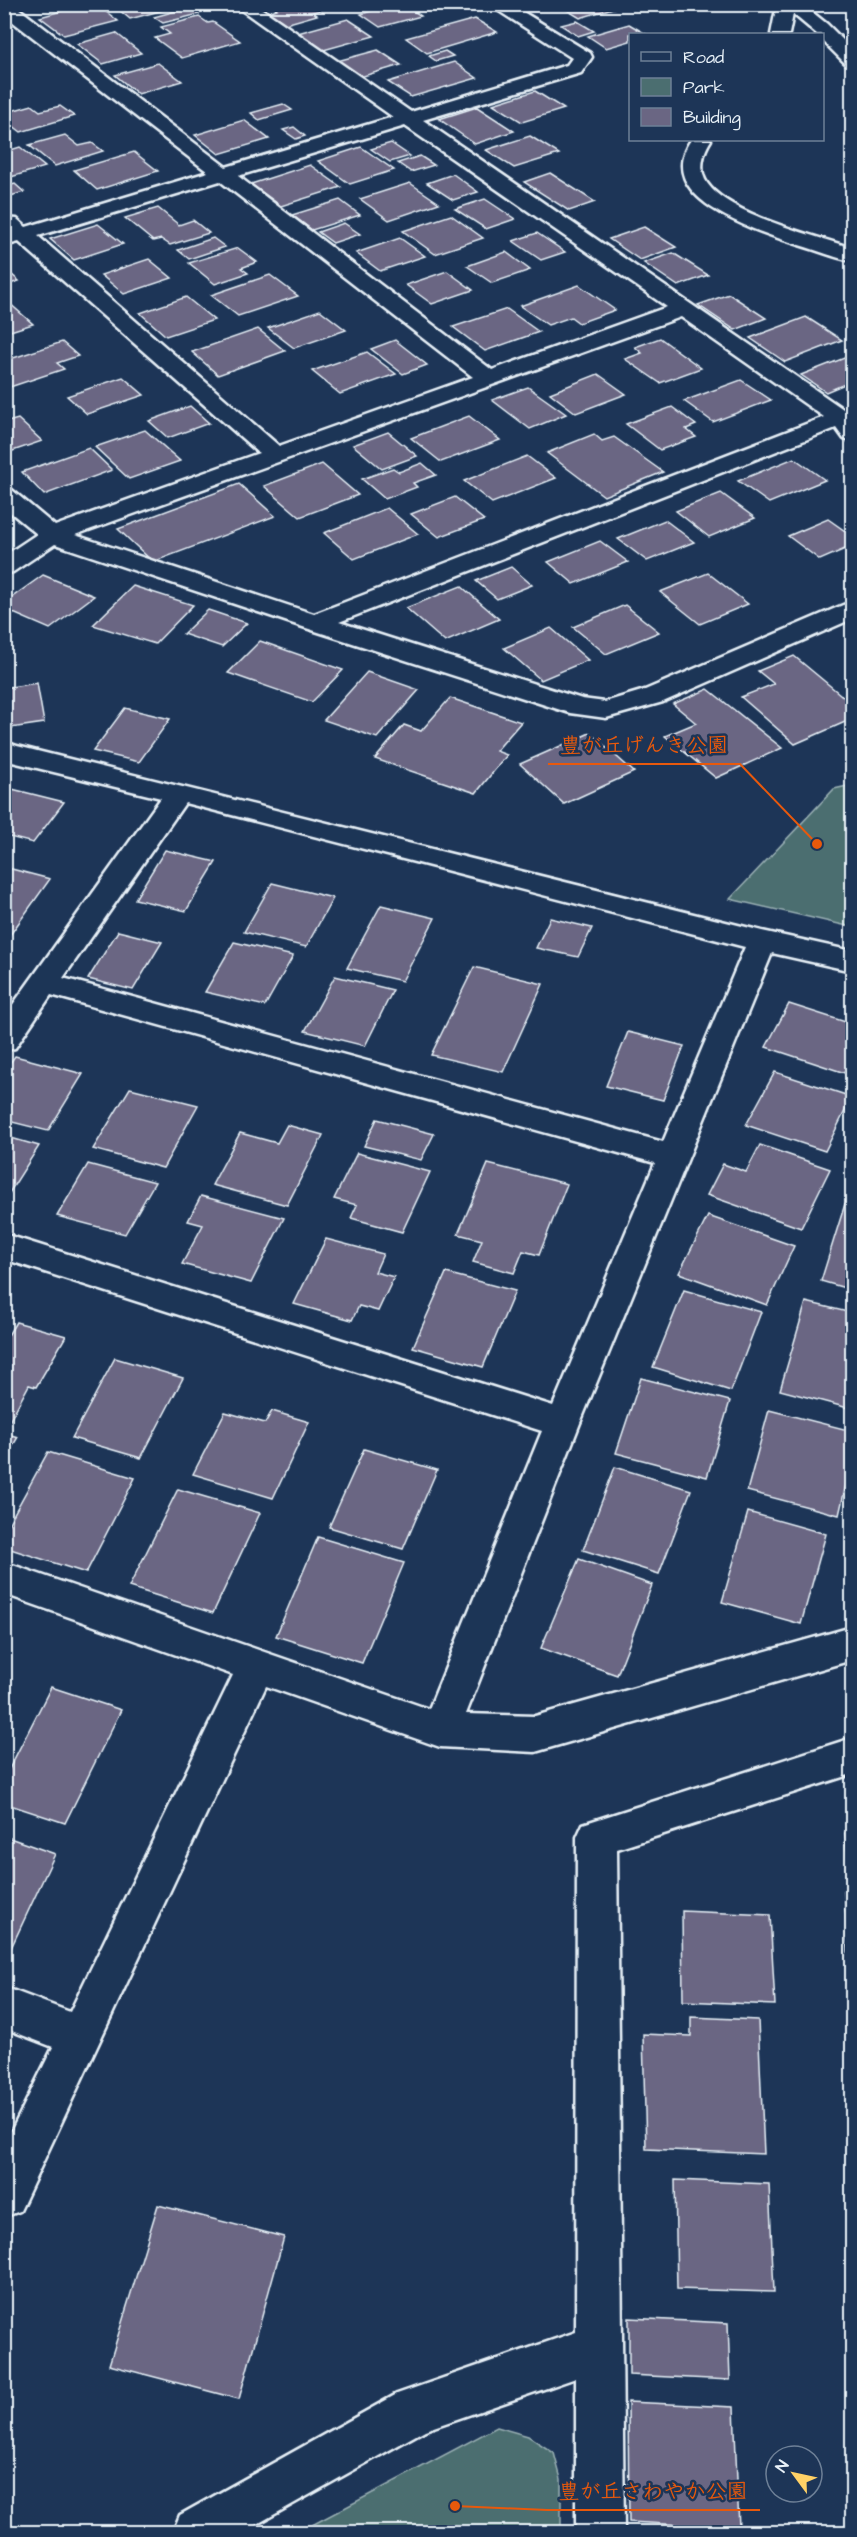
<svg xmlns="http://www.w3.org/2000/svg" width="857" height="2537" font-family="'Architects Daughter','Klee One',sans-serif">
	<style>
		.green { fill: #4b6e70; stroke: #9ab0b4; stroke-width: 1.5 }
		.building { fill: #6a6683; stroke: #e8f1f8; stroke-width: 1.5 }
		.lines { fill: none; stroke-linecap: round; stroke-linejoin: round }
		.minor-casing { stroke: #e8f1f8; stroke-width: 5 }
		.secondary-casing { stroke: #e8f1f8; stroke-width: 5 }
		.minor { fill: #1d3557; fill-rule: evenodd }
		.secondary { fill: #1d3557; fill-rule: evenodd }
		.leader { fill: none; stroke: #e8590c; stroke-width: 2 }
		.callout-dot { fill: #e8590c; stroke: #1d3557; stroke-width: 2 }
		.callout-label { font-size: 21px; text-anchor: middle; font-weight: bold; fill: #e8590c; stroke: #1d3557; stroke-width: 5; stroke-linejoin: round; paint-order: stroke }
	</style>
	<rect width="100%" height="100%" fill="#1d3557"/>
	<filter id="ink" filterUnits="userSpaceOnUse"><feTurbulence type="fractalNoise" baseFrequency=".0167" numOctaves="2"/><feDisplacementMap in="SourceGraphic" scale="12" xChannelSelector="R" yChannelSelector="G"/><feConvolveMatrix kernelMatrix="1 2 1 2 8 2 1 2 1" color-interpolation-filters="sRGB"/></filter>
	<g filter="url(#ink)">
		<g class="green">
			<polygon points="852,785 852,927 730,899 834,789"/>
			<polygon points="497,2427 528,2436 554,2453 561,2479 561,2532 299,2532"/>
		</g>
		<g class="building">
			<polygon points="86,4 96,4 118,21 64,35 40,17"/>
			<polygon points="112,4 186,4 130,19"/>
			<polygon points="270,4 330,4 333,7 313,12 317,15 282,25 265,13 277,9"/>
			<polygon points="395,4 403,4 421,16 380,27 361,14"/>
			<polygon points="557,4 626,4 580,18"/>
			<polygon points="190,7 199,14 163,23 154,17"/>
			<polygon points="199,17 208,23 213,22 240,41 182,58 155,38 170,34 161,27"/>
			<polygon points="348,19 374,36 320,51 294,34"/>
			<polygon points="475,19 497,32 427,53 406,38"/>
			<polygon points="577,21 594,31 578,36 561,25"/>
			<polygon points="629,24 646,34 630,34 630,41 606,48 588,36"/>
			<polygon points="116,33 141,53 103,64 77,44"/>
			<polygon points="378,50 401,65 360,77 337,61"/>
			<polygon points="445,51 453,56 436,61 429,56"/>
			<polygon points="454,62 477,78 411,97 388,82"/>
			<polygon points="158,63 182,81 138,94 115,75"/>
			<polygon points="535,91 564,109 522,122 493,104"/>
			<polygon points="283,104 292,110 259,120 251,113"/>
			<polygon points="32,105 40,111 60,106 74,116 21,132 4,119 4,113"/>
			<polygon points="477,107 514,131 475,144 439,119"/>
			<polygon points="244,120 269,139 219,154 195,135"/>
			<polygon points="294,127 305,136 296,139 283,130"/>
			<polygon points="65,135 79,146 92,143 103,151 55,166 29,145"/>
			<polygon points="530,136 559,154 514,168 486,150"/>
			<polygon points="391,143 410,156 390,162 371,149"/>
			<polygon points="20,147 45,167 4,179 4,152"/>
			<polygon points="361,147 394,170 350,184 318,161"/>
			<polygon points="134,152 158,171 97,190 74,170"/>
			<polygon points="420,156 434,165 411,172 398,163"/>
			<polygon points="310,165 341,187 281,206 251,184"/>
			<polygon points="550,173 595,202 569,211 524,182"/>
			<polygon points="453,174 478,192 453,200 427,183"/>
			<polygon points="410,183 439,203 389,220 360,199"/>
			<polygon points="15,184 24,192 4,198 4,187"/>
			<polygon points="485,199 515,219 486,229 455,209"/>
			<polygon points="340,200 360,215 312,230 292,215"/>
			<polygon points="158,208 179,225 193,220 209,233 170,245 161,239 153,241 125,218"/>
			<polygon points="451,215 483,238 435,254 403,231"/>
			<polygon points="344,223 360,234 333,243 318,232"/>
			<polygon points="98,224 123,244 74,260 50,239"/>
			<polygon points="644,227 676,247 640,260 609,239"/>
			<polygon points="537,233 565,252 541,260 513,241"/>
			<polygon points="213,238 225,247 189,259 178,250"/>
			<polygon points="400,238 425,256 380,271 356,253"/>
			<polygon points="238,248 257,262 241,268 248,273 215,284 189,263"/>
			<polygon points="506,252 530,270 492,283 467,266"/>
			<polygon points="673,253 708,275 678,286 644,263"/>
			<polygon points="149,259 172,278 124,294 101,275"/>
			<polygon points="4,268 19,281 4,286"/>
			<polygon points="447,271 473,290 432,304 406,285"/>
			<polygon points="270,275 298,296 238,316 211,295"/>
			<polygon points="579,285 615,310 579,323 571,317 548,325 520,306"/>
			<polygon points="729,294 766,318 735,330 698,305"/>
			<polygon points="186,297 214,320 166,336 140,313"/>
			<polygon points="8,302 33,324 4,333 4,303"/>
			<polygon points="507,309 539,332 485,351 453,327"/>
			<polygon points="320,310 346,330 294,348 268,328"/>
			<polygon points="806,317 842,340 785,362 750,338"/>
			<polygon points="258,329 285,351 218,375 192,352"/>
			<polygon points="660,338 701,368 660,383 625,359 642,353 635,347"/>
			<polygon points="395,340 427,365 403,374 371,349"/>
			<polygon points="62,342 78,356 57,363 64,369 4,389 4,361"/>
			<polygon points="367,352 396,374 340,394 312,371"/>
			<polygon points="852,355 852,381 826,392 801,375"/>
			<polygon points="598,374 626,394 576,413 550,393"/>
			<polygon points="123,377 144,395 87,414 67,396"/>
			<polygon points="741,380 771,400 713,422 684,401"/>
			<polygon points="528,387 566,414 530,429 492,400"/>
			<polygon points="190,406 209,423 168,438 149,421"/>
			<polygon points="672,407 696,425 686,429 696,437 660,450 626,424"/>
			<polygon points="469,416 500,440 441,462 411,438"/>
			<polygon points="18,419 42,441 4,454 4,423"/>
			<polygon points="145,430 180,461 129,479 95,447"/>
			<polygon points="388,432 417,456 382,469 353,445"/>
			<polygon points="594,434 602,441 614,437 663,472 604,496 547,453"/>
			<polygon points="89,448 112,470 44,495 22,472"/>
			<polygon points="527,456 556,478 492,503 464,481"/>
			<polygon points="794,458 825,480 769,503 738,481"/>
			<polygon points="422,463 436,475 413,483 417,487 385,499 362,479 393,468 399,472"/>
			<polygon points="322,464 358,495 300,517 264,486"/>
			<polygon points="239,484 275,516 153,562 118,529"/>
			<polygon points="721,493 755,518 709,537 676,511"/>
			<polygon points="455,497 484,520 439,537 411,514"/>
			<polygon points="387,508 418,534 354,559 324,533"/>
			<polygon points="828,519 852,536 852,546 820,560 788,536"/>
			<polygon points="665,520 694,542 647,561 618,539"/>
			<polygon points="600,541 628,562 574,584 548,562"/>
			<polygon points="511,567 532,585 497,599 476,581"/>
			<polygon points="708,573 748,604 700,624 660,592"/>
			<polygon points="43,575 94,596 50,629 4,609 4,603"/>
			<polygon points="133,586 193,605 155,644 93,625"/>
			<polygon points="461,586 499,619 445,642 406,608"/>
			<polygon points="625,605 659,632 606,654 573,627"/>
			<polygon points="208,610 247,623 222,647 183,634"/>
			<polygon points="551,628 588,660 541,680 504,648"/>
			<polygon points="260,641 343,670 312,702 228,673"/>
			<polygon points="794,656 852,704 852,719 795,744 741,697 774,684 758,671"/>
			<polygon points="367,672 419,690 377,738 324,720"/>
			<polygon points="37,683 44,723 4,729 4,688"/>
			<polygon points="708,689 782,748 716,778 665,736 696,723 673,704"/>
			<polygon points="450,698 521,722 496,751 507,755 476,793 375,759 404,725 421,731"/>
			<polygon points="125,708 170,719 139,762 93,751"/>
			<polygon points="590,733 634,772 564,804 520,764"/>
			<polygon points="4,787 64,802 33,843 6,836 4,839"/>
			<polygon points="165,850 216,862 186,911 135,899"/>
			<polygon points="4,867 50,879 5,942 4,942"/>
			<polygon points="272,883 333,898 306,947 244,932"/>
			<polygon points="381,905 435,918 402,981 347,968"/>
			<polygon points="550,918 592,928 578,957 536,948"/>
			<polygon points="118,931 162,942 133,990 88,979"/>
			<polygon points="234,942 293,956 265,1006 205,992"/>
			<polygon points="474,967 543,984 503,1072 431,1055"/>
			<polygon points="335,976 393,990 365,1046 305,1031"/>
			<polygon points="789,1004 852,1024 852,1064 848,1074 766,1047"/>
			<polygon points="628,1032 684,1046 663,1100 606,1086"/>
			<polygon points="15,1056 83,1074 48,1131 4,1120 4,1071"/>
			<polygon points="775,1072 852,1097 825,1151 746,1125"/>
			<polygon points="130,1088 198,1105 163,1168 93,1149"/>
			<polygon points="377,1119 434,1134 421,1160 364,1146"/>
			<polygon points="287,1125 323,1135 287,1205 212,1185 240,1133 277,1143"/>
			<polygon points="4,1136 39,1146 4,1201"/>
			<polygon points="760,1145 830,1169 801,1228 707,1195 723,1164 746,1172"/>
			<polygon points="357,1153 430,1172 402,1232 351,1218 357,1205 334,1199"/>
			<polygon points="88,1164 155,1182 125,1234 57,1216"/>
			<polygon points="488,1164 567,1184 539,1255 523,1251 514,1273 473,1262 482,1240 458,1234"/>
			<polygon points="201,1196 284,1218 251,1283 182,1264 203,1225 188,1221"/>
			<polygon points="845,1204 852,1206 852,1290 821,1281"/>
			<polygon points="708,1216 794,1246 767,1305 679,1273"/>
			<polygon points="326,1239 383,1254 375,1272 394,1277 378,1311 359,1306 352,1320 294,1304"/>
			<polygon points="446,1273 515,1291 483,1367 413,1347"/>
			<polygon points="684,1290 761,1312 731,1391 653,1367"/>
			<polygon points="806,1302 852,1313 852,1409 780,1390"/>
			<polygon points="16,1322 66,1336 36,1387 29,1385 9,1422 4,1421 4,1342"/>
			<polygon points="115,1358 183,1378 141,1458 72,1438"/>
			<polygon points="641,1378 730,1401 707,1477 616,1453"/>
			<polygon points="769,1410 852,1431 852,1459 839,1515 747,1491"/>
			<polygon points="272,1411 309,1422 273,1498 193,1474 225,1412 265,1423"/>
			<polygon points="4,1433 18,1437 4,1461"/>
			<polygon points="364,1449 437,1470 403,1549 329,1527"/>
			<polygon points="48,1452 135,1478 86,1573 4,1547 4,1532"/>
			<polygon points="615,1467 691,1490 659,1574 583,1550"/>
			<polygon points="178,1489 260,1513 213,1613 129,1587"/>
			<polygon points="748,1512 826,1534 801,1624 722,1602"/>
			<polygon points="318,1537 404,1563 362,1663 276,1636"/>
			<polygon points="579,1559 652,1585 617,1675 541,1648"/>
			<polygon points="51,1687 121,1710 65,1823 4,1803 4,1779"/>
			<polygon points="845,1833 852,1833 852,1876 849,1876"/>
			<polygon points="4,1836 55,1854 10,1950 4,1948"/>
			<polygon points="844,1890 852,1890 852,1992 851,1992"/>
			<polygon points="682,1911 770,1915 775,2005 683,2001"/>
			<polygon points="691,2017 758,2020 764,2154 646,2149 643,2034 691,2036"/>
			<polygon points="675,2180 769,2184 774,2292 677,2289"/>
			<polygon points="158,2205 284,2237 239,2399 109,2365"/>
			<polygon points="629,2318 728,2323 730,2380 629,2375"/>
			<polygon points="628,2402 734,2407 739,2528 629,2522"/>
		</g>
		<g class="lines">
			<g class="minor-casing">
				<g id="minor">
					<path d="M4 4H13L226 167 393 117 233 4H255L411 112 567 65 572 58 488 4H510L590 53 592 57 581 73 423 120 849 413 852 418V441L844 439 836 428 339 622 582 699 605 702 645 690 843 605 852 603V619L663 702 606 718 570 713 306 628 55 544 13 572 4 574V556L37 534 4 507V488L12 490 55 526 259 453 19 242 4 246V233L8 232 4 229V218L17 219 26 227 208 172 4 15ZM405 126 667 307 492 370 238 176ZM220 181 473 377 279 446 38 236ZM681 317 824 417 314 614 75 535Z"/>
					<polygon points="777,4 795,4 789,34 771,34"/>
					<path d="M691 140H711C703 152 698 170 707 183 729 215 816 236 852 248V261C835 258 817 250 799 245 760 232 650 199 691 140Z"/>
					<path d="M4 741 17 746 762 931 852 951V971L772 953 580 1423 466 1714 535 1716 852 1627V1660L535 1752 440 1747 266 1686 20 2211 4 2217V2146L53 2047 4 2028V1987L70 2012 233 1675 4 1594V1562L429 1709 542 1431 4 1259V1234L553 1406 655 1163 51 995 15 1048 4 1051V1017L161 798 4 760ZM185 803 745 947 663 1142 63 978Z"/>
					<polygon points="852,1738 852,1774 617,1849 624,2532 576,2532 576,2378 425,2430 243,2532 173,2532 180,2515 397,2394 576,2332 577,1837 583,1824"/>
				</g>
			</g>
			<g class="secondary-casing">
				<polygon id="secondary" points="781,4 802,4 827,24 852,49 852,64 845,63 822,40 822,34 817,34"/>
			</g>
			<use href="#minor" class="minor"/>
			<use href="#secondary" class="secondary"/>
		</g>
	</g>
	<path class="leader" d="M817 844L740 764H548M455 2506L547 2510H760"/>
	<g class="callout-dot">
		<circle cx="817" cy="844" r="6"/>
		<circle cx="455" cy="2506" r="6"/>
	</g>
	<g class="callout-label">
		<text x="644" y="752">豊が丘げんき公園</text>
		<text x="653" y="2498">豊が丘さわやか公園</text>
	</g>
	<rect width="857" height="2537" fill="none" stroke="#1d3557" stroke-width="24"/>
	<rect x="12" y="12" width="833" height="2513" fill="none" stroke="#e8f1f8" stroke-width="2" filter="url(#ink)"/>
	<rect x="629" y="33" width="195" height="108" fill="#1d3557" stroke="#6e8097" stroke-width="1.5"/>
	<rect x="641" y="52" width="30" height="9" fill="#1d3557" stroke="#6e8097" stroke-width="1.5"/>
	<text x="683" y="63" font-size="18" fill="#e8f1f8">Road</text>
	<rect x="641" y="78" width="30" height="18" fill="#4b6e70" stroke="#6e8097" stroke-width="1.5"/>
	<text x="683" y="93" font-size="18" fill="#e8f1f8">Park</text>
	<rect x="641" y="108" width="30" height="18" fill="#6a6683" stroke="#6e8097" stroke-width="1.5"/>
	<text x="683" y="123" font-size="18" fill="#e8f1f8">Building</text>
	<g transform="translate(794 2474) rotate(303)"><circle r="28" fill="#1d3557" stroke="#6e8097" stroke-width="1.5"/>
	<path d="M0-4.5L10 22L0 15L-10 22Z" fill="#ffd166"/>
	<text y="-9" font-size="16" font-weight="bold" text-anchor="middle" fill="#e8f1f8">N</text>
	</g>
</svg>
